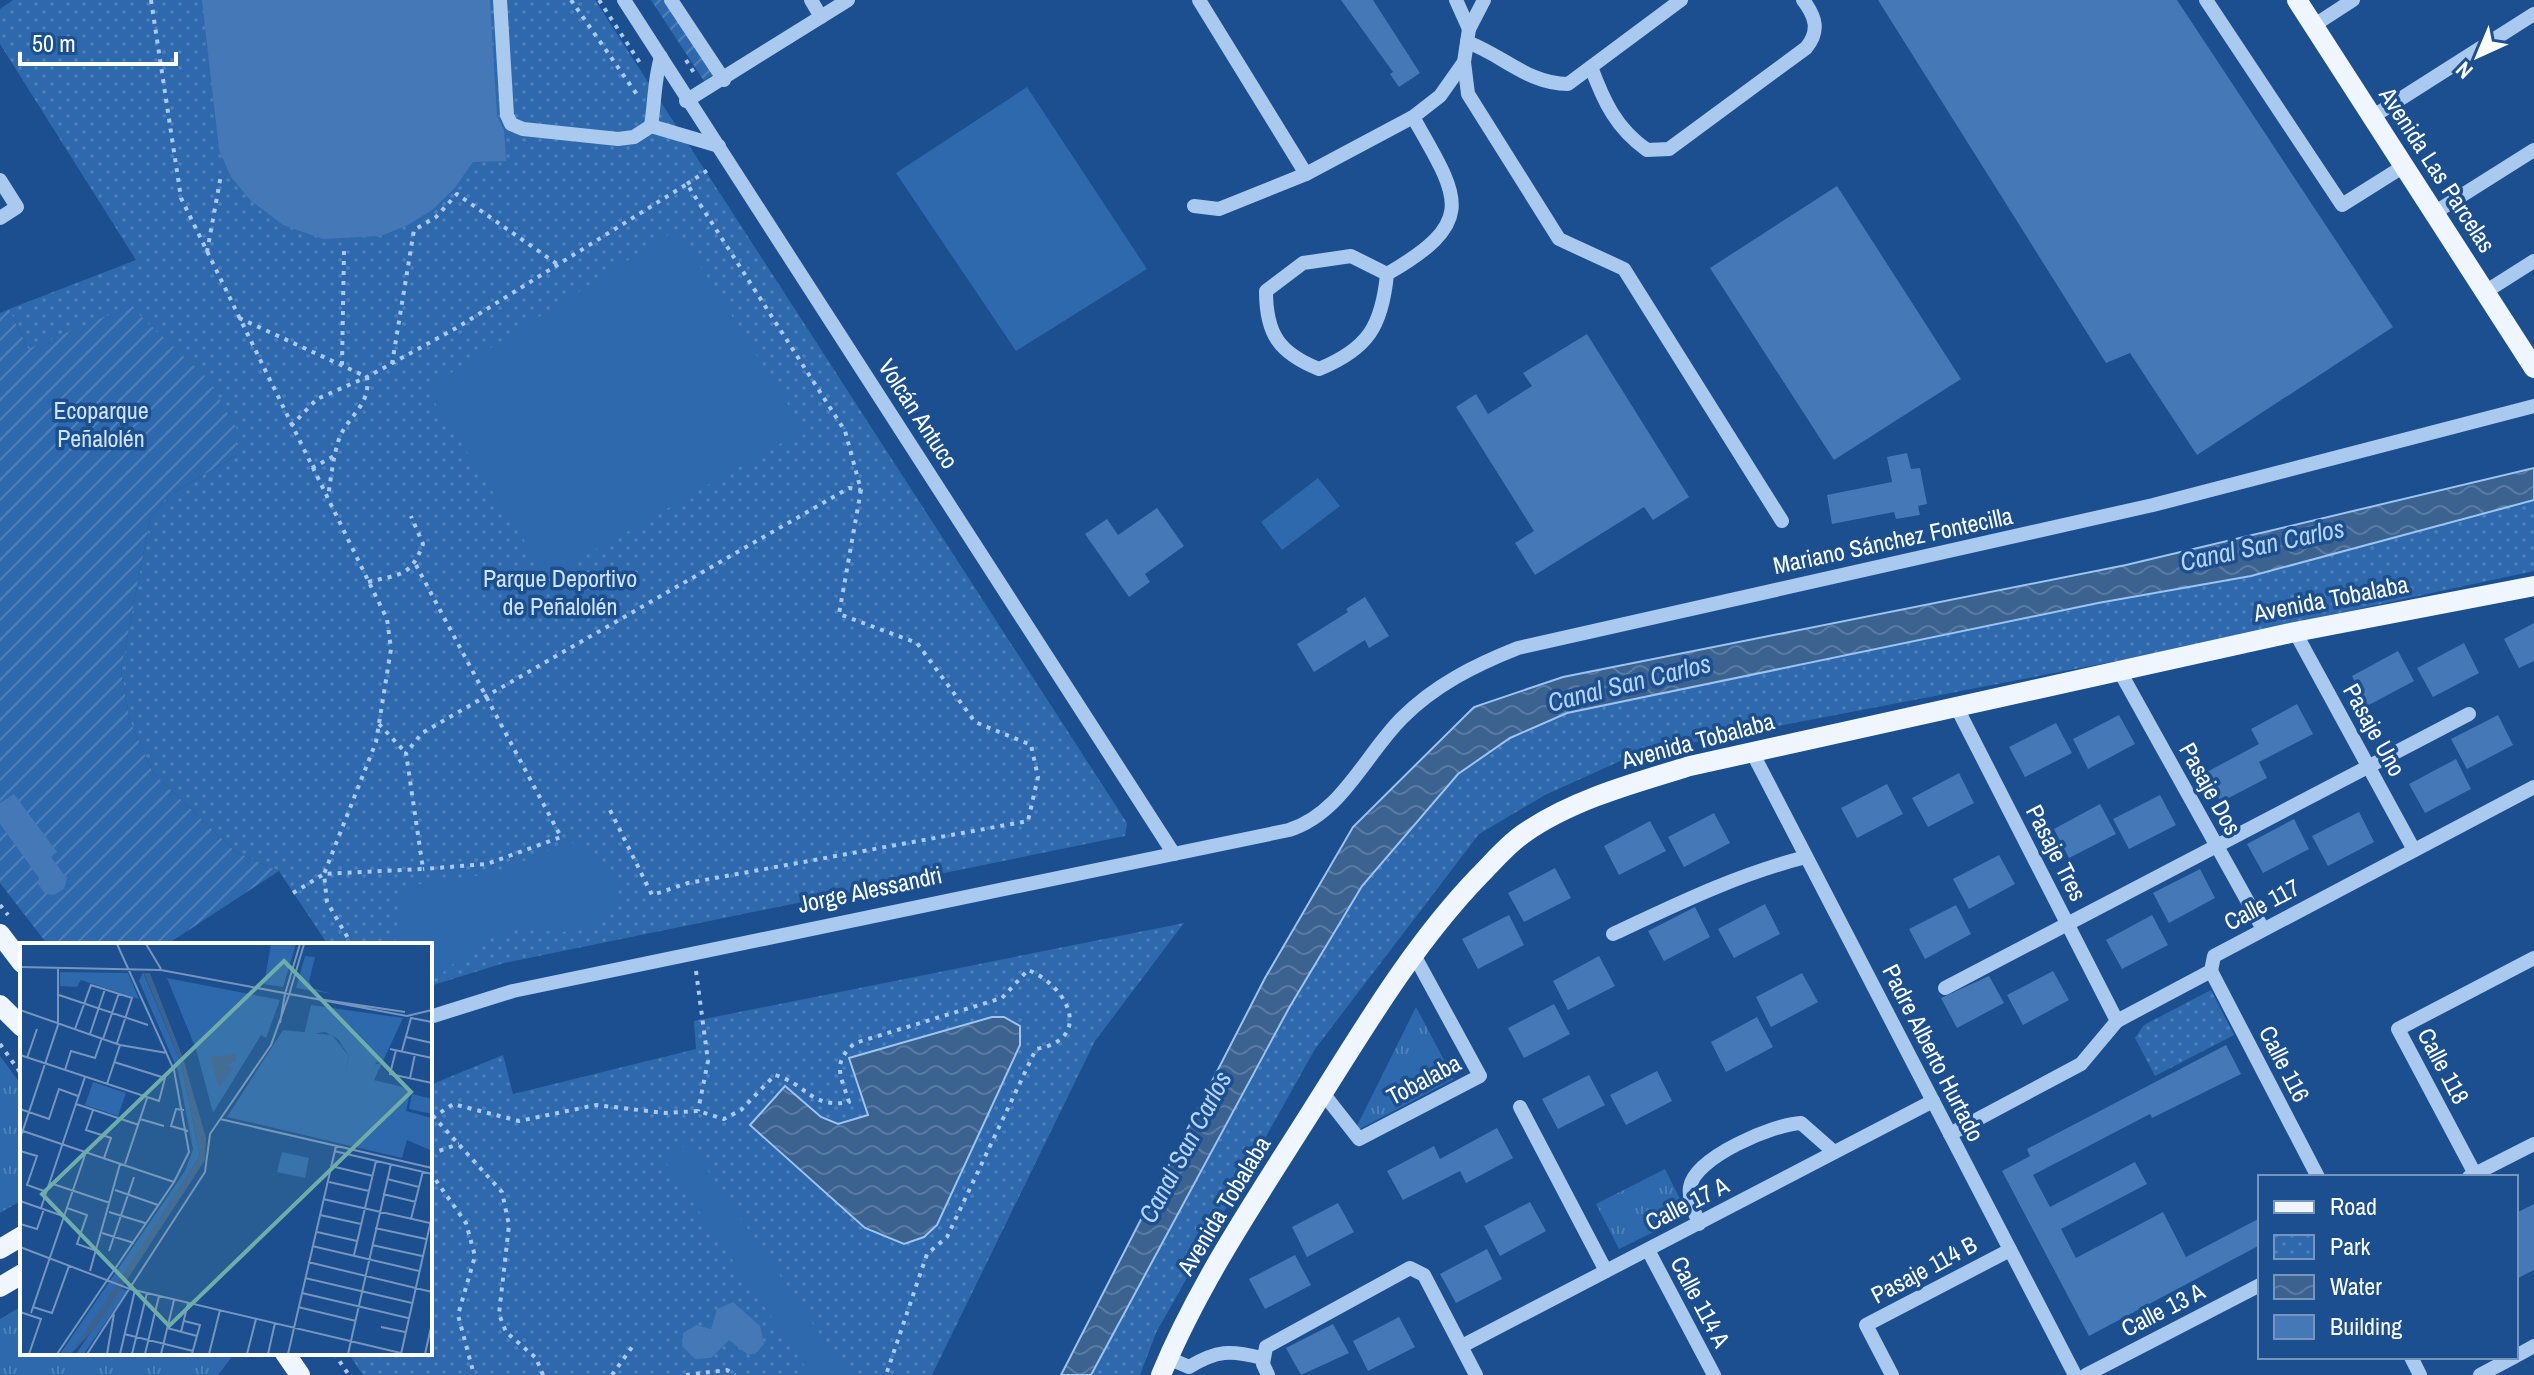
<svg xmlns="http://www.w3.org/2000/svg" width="2534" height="1375" font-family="'Archivo Narrow',sans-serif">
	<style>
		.grass { fill: url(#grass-tufts) }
		.park { fill: url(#park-dots) }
		.garden { fill: url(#garden-furrows) }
		.pitch { fill: #2e69ad }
		.water { fill: url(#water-waves); stroke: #9cc4f0; stroke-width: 2 }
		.building { fill: #4478b7 }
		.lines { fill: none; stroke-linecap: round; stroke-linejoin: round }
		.path { stroke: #a9c9ee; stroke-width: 4; stroke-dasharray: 4 6; stroke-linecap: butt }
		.minor { stroke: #a9c9ee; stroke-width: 14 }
		.major { stroke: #f0f6ff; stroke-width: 20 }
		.labels { text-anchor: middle; stroke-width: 7; stroke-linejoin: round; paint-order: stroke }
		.street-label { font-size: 24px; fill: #fff; stroke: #1b4f8f }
		.park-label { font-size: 24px; fill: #cfe3fa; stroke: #1b4f8f }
		.water-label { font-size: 26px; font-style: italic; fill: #b5d3f5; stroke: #1b4f8f }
		.inset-road { fill: none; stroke: #7695bc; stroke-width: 2 }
		.view { fill: #6fada8; fill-opacity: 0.15; stroke: #6fada8; stroke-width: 4 }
		.inset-edge { fill: none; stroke: #fff; stroke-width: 4 }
	</style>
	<defs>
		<pattern id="grass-tufts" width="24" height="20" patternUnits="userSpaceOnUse" patternTransform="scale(2)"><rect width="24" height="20" fill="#2e69ad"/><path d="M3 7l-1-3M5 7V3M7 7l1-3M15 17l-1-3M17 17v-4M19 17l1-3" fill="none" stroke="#4d80b9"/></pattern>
		<pattern id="park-dots" width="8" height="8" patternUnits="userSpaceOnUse" patternTransform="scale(2)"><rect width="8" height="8" fill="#2e69ad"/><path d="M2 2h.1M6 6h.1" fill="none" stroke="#4d80b9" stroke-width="1.8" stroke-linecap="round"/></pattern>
		<pattern id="garden-furrows" width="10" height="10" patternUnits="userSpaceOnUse" patternTransform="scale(2)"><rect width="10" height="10" fill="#2e69ad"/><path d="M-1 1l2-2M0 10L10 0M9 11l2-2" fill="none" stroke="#4d80b9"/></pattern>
		<pattern id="water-waves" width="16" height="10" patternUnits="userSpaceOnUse" patternTransform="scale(2)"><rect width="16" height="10" fill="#3c6290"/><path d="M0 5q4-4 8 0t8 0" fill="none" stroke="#597aa1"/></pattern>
	</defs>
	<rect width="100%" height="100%" fill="#1b4f8f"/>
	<g class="grass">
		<polygon points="1416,1007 1454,1079 1354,1132"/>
		<polygon points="0,1056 22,1086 22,1200 0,1213"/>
		<polygon points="1665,1169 1685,1209 1680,1219 1619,1249 1596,1204"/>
		<polygon points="22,1306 22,1353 227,1353 231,1358 218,1375 0,1375 0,1319"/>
	</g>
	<g class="park">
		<polygon points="13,0 595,0 1127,823 1125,836 504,963 430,986 430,945 328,945 279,871 236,852 153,773 130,721 121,670 150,519 168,496 237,455 28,349 9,309 136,260 0,44 0,9"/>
		<polygon points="2534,500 2534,571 2127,659 1638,753 1545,795 1479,834 1315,1049 1156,1333 1140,1375 1091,1375 1289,1008 1362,886 1458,774 1510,738 1567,713 2098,603 2251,576"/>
		<polygon points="1184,923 1095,1041 932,1375 363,1375 348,1353 430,1353 430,1085 503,1055 513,1094 696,1049 694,1021"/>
		<polygon points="2211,990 2234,1035 2155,1076 2135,1038 2144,1025"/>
	</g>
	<g class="garden">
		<polygon points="651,0 665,0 714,74 704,81"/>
		<polygon points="130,306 207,378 237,429 237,455 168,496 150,519 121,670 130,721 153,773 236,852 279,871 166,945 48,945 0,883 0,313 9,309 28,349"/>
	</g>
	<g class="pitch">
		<polygon points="1027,87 1147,269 1016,351 896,173"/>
		<polygon points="677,229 804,430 548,577 426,389"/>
		<polygon points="1318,478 1340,506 1282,550 1261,522"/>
		<polygon points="569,841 592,853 615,875 618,894 611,909 591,927 563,932 515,929 482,940 430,983 430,945 395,945 401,887 501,872"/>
		<polygon points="689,1143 848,1375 811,1375 664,1160"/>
	</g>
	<g class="water">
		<polygon points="2534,468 2534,500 2251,576 2098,603 1567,713 1510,738 1458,774 1362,886 1289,1008 1091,1375 1061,1375 1265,978 1353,827 1474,707 1563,677 2126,565"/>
		<polygon points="992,1017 1004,1017 1020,1026 1020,1045 937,1225 924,1237 904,1244 865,1228 750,1125 785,1086 821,1117 838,1124 868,1115 849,1058"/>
	</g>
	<g class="building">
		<polygon points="202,0 490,0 497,116 504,130 506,161 473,162 454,189 432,210 408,225 381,236 323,239 283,225 250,200 231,177 219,150"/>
		<polygon points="1341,0 1373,0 1420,73 1399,87 1390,74 1393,72"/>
		<polygon points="1878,0 2177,0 2393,327 2197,455 2130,353 2106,363"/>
		<polygon points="1837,186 1961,379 1834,460 1710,268"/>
		<polygon points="1587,334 1689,497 1653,520 1644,507 1535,575 1515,543 1534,531 1456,407 1476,394 1488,414 1532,386 1523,373"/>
		<polygon points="1907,453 1911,469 1920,468 1927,504 1918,506 1920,515 1896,519 1894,512 1832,524 1827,495 1892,482 1887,457"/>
		<polygon points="1157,508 1184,546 1145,574 1150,582 1129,597 1085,534 1107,519 1118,535"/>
		<polygon points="1365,597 1389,636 1369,648 1365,640 1314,672 1297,644 1348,612 1346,609"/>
		<polygon points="2534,623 2534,661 2519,668 2504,639"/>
		<polygon points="2464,643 2479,673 2433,697 2417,668"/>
		<polygon points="2398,651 2414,681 2367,706 2352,676"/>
		<polygon points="2297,704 2313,734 2259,762 2267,778 2221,802 2205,773 2259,744 2251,729"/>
		<polygon points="2119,715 2135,744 2088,769 2073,739"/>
		<polygon points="2498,715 2513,745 2467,769 2451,739"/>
		<polygon points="2056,723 2072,753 2025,777 2009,747"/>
		<polygon points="2456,759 2471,789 2425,813 2409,784"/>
		<polygon points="1959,773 1974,803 1928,827 1912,798"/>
		<polygon points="1887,784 1903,814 1857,838 1841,808"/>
		<polygon points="14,794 57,852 51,857 67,878 64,889 54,895 45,894 38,884 39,878 0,824 0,803"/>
		<polygon points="2160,795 2176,825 2129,849 2113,819"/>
		<polygon points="2100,804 2116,834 2069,858 2054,829"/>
		<polygon points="2359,812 2374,842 2328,866 2312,836"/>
		<polygon points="1714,813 1730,843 1684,867 1668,837"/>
		<polygon points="2294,819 2309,849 2263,873 2247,844"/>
		<polygon points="1650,821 1666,851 1619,875 1604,846"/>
		<polygon points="1999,855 2015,884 1969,909 1953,879"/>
		<polygon points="1555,868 1571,898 1524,922 1508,893"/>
		<polygon points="2200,869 2215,898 2169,923 2153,893"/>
		<polygon points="1765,904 1780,934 1734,958 1718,929"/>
		<polygon points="1956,905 1971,934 1925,959 1909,929"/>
		<polygon points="1695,907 1710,937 1664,961 1648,931"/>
		<polygon points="1509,915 1524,945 1478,969 1462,939"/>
		<polygon points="2152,915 2168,945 2122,969 2106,940"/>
		<polygon points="1599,956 1615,986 1568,1010 1553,981"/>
		<polygon points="2053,971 2069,1000 2023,1025 2007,995"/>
		<polygon points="1802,973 1818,1002 1771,1027 1756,997"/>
		<polygon points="1989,976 2004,1003 1957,1028 1941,998"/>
		<polygon points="1554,1004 1570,1034 1524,1058 1508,1028"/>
		<polygon points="1757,1017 1773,1047 1726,1072 1711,1042"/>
		<polygon points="2226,1045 2241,1074 2152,1118 2150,1114 2033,1175 2050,1207 2135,1162 2147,1184 2061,1229 2076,1258 2163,1212 2186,1257 2260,1218 2260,1245 2089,1336 2002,1171 2030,1156 2027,1149"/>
		<polygon points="1657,1071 1672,1101 1626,1125 1610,1095"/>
		<polygon points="1589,1075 1605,1105 1558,1129 1542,1099"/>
		<polygon points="1497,1128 1513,1158 1466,1183 1460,1171 1403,1200 1387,1171 1434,1146 1440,1159"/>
		<polygon points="1530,1202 1546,1231 1500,1256 1484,1226"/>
		<polygon points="1338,1203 1354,1232 1307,1257 1292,1227"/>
		<polygon points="2534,1204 2534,1270 2516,1279 2516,1213"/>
		<polygon points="1487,1249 1502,1279 1456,1303 1440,1274"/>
		<polygon points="1295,1255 1311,1285 1265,1309 1249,1279"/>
		<polygon points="733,1302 760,1326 764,1344 755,1354 747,1354 729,1340 711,1358 695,1359 682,1346 683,1333 696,1325 711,1329 717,1309"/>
		<polygon points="1399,1317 1415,1347 1368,1371 1353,1341"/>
		<polygon points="1333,1324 1349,1353 1301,1375 1286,1348"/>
	</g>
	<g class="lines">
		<g class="path">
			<polyline points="151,0 181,198 387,619 391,649 376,742 324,874 327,902 352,945"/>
			<polyline points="571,0 638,96"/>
			<polyline points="599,0 642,66"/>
			<polyline points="686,60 696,76"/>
			<polyline points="687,184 711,168"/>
			<polyline points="207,252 221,175"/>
			<path d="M239 318 367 377C371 406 348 415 339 439 333 457 331 478 328 497"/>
			<polyline points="392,364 414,230 436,217 457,194 557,264"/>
			<polyline points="342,365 344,250"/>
			<polyline points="291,426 317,399 367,377 458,327 687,184 845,431 861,490 839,614 917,643 975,722 1031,745 1038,777 1028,821 688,883 652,895 609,808"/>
			<polyline points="312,468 336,455"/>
			<polyline points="416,565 561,837 487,864 423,869"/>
			<path d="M368 582C400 574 411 577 423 544L411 516"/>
			<polyline points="379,724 406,753"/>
			<polyline points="293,893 324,874 423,869 406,753 422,733 849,488 861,490"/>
			<polyline points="0,905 8,915"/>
			<polyline points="696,971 708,1061 698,1111"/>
			<polyline points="0,1044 22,1075"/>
			<polyline points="430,1154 459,1144"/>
			<polyline points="430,1172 466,1223 475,1256 458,1315 474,1375"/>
			<polyline points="334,1353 349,1375"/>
			<path d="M543 1375 536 1358 506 1332 499 1314 509 1225 502 1192 434 1117 453 1104 519 1121 596 1105 665 1113 698 1111 724 1119 741 1110 775 1075C807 1084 811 1109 849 1102 841 1076 831 1063 855 1043L1002 998 1028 970C1068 986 1094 1039 1036 1049L947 1237 927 1254 886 1375"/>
			<polyline points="612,1375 632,1347"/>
			<polyline points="686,1375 727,1370 735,1375"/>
		</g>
		<g class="minor">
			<polyline points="500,0 507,115 511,124 523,129 618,139 634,137 651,126"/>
			<polyline points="624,0 1174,854"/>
			<polyline points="671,0 724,80"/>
			<polyline points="811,0 821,17"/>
			<polyline points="1199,0 1306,174"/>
			<polyline points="1456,0 1469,29"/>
			<polyline points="1484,0 1469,29 1464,62 1468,94 1559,239 1624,269 1782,521"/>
			<polyline points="2206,0 2342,205 2404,166"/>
			<polyline points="2313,26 2353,0"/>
			<path d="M1467 42C1503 55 1528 84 1568 84L1681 0"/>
			<path d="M661 57C654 80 655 101 651 126L719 146"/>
			<path d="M1591 67C1604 102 1616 128 1647 150L1669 149 1806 48C1820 31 1816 17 1803 0"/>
			<polyline points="686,101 848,0"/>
			<polyline points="2372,117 2534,14"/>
			<polyline points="0,180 17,207 0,218"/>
			<polyline points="1194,206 1219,209 1306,174 1413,117 1440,96 1464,62"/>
			<polyline points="2434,213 2534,150"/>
			<path d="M1351 256 1387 274C1382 326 1368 349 1319 369 1279 353 1266 334 1266 291L1303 263Z"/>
			<path d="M1387 274C1479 221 1459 198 1413 117"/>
			<polyline points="2485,292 2534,261"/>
			<polyline points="2295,632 2414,850"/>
			<polyline points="2119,670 2263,929"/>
			<polyline points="1956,706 2117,1021"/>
			<polyline points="1752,752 2075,1375"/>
			<path d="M1613 934C1677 904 1738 874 1806 857"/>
			<polyline points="2211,971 2318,1177"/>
			<polyline points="1945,988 2469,714"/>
			<path d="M430 1017 513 991 1289 830C1341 814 1365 755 1402 718 1435 685 1475 665 1518 648L2153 505 2534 406"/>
			<polyline points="1323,1093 1359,1139 1480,1076 1413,953"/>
			<polyline points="1520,1107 1606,1271"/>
			<polyline points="1950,1134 2081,1064 2117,1021 2211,971 2214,956 2534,787"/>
			<polyline points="2475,1174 2398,1029 2534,958"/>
			<polyline points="2469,1177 2534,1144"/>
			<path d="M1699 1224C1695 1213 1688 1198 1690 1187 1695 1157 1774 1124 1801 1123L1834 1152"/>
			<polyline points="1648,1250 1714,1375"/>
			<polyline points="1462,1346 1933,1101"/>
			<polyline points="2516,1356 2534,1346"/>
			<polyline points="2411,1357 2420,1375"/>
			<path d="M1168 1358 1189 1367C1217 1350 1230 1350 1262 1358"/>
			<polyline points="1268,1375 1263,1364 1266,1347 1410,1268 1424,1275 1476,1375"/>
			<polyline points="1892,1375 1866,1325 2010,1250"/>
			<polyline points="2086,1375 2260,1285"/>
			<polyline points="2480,1375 2514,1357"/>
		</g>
		<g class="major">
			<polyline points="2297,0 2534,368"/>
			<polyline points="0,934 22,963"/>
			<polyline points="0,1005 22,1027"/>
			<polyline points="0,1249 22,1236"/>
			<polyline points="0,1287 22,1274"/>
			<polyline points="285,1353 300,1375"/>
			<path d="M1161 1375C1199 1283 1258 1196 1311 1112 1363 1030 1411 947 1479 876 1493 862 1506 846 1523 834 1571 800 1634 783 1690 766L2295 632 2534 586"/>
		</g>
	</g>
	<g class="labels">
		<g class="street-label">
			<text transform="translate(2437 170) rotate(57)" y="8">Avenida Las Parcelas</text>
			<text transform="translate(918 414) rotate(57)" y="8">Volcán Antuco</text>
			<text transform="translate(1893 541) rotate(-12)" y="8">Mariano Sánchez Fontecilla</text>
			<text transform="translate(2331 599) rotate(-11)" y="8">Avenida Tobalaba</text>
			<text transform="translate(2374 730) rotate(61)" y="8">Pasaje Uno</text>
			<text transform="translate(1698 741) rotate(-15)" y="8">Avenida Tobalaba</text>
			<text transform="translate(2210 789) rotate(61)" y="8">Pasaje Dos</text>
			<text transform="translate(2056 853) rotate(63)" y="8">Pasaje Tres</text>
			<text transform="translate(870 890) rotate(-12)" y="8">Jorge Alessandri</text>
			<text transform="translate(2262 905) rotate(-28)" y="8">Calle 117</text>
			<text transform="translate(1933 1053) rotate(63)" y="8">Padre Alberto Hurtado</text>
			<text transform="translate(2284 1064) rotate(63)" y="8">Calle 116</text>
			<text transform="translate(2443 1066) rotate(62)" y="8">Calle 118</text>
			<text transform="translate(1424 1080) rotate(-28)" y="8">Tobalaba</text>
			<text transform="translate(1687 1204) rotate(-27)" y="8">Calle 17 A</text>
			<text transform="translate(1224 1206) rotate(-59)" y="8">Avenida Tobalaba</text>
			<text transform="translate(1924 1270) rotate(-28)" y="8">Pasaje 114 B</text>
			<text transform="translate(1700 1302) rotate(62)" y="8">Calle 114 A</text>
			<text transform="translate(2163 1310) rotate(-27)" y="8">Calle 13 A</text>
		</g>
		<g class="park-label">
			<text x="101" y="419">Ecoparque<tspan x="101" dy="28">Peñalolén</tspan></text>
			<text x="560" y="587">Parque Deportivo<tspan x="560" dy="28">de Peñalolén</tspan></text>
		</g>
		<g class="water-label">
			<text transform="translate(2262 545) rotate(-12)" y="9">Canal San Carlos</text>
			<text transform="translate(1629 683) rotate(-14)" y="9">Canal San Carlos</text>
			<text transform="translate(1185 1147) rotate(-62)" y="9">Canal San Carlos</text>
		</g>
	</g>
	<g transform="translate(20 943)">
		<rect width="412" height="412" fill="#1b4f8f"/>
		<path d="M251 1H276L263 44 244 41ZM285 13 295 14 289 38 292 45 312 51 276 45Z" fill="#2e69ad"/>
		<path d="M40 29 108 30 119 56 61 37 57 44 40 43ZM123 29 161 120 180 213 62 396 51 411H40L165 228 173 206 158 128 119 38ZM147 35 260 57 246 95 241 92 193 170 176 106ZM263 87 312 92 329 113 326 127 362 120 354 137 391 146 386 168 412 175 410 207 387 197 382 215 207 174ZM73 139 106 150 98 173 65 162ZM101 345 107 348 64 411H56Z" fill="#2e69ad"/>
		<path d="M291 62 383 75 362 120 356 119 350 132H336L326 127 329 113 318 96 305 89 284 92Z" fill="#2e69ad"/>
		<path d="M285 145 314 151 305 190 274 182ZM392 151 412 156V171L389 166ZM262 209 289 215 285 235 257 229Z" fill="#2e69ad"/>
		<path d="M124 30H130L163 115 186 195 185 217 77 383 51 411 180 213 161 120ZM216 111V118L206 122 212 126 199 145 190 114Z" fill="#3c6290"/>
		<path class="inset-road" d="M126 1 141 26M0 24 141 27 387 73 412 67M265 51 280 1M39 52 128 82M269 52 284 1M285 54 385 69M0 67 100 102 147 110M260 80 265 51M55 86 71 42 112 55 97 100M70 91 85 46M386 94 412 100M83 96 99 50M370 106 412 115M376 107 370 131 412 140M382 108 391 75 412 79M0 112 139 158 145 135 94 119M7 115 17 86M45 127 51 108 75 115 82 95M390 135 395 111M87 141 100 102M56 161 119 182M0 166 29 176 39 146 58 153M73 167 66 187 91 195 84 215M164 167 156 166 151 183 168 188M120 176 144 183M200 176 412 225M0 187 154 239M0 196 38 82V24M0 208 17 213 7 242 27 249M314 208 412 231M105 221 127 155M311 223 353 233M367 236 399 244M309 239 349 248M30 240 90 260M95 247 138 262M363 251 396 259M303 256 410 280M0 258 43 273M21 265 65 134M47 265 67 272 57 301 77 308M89 269 125 280M300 272 341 281M391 276 403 228M0 281 17 286 24 266M355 285 406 296M297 289 337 298M82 290 114 300M352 302 402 313M292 303 399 328M0 304 110 346 385 411M89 308 114 234M334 312 356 218M288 319 412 349M70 328 100 221M285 335 392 360M282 350 388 375M13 364 32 370 49 323M278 364 336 378M0 369 21 376 9 411M11 370 66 209M164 378 180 382 172 411M361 384 385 389M147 385 177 393M161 389 168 360M104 391 173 408M37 411 154 239 169 209 154 127 97 1M67 411 185 229 190 191 251 102 269 52M87 411 94 371M100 411 115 347M112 411 127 350M125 411 139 353M141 411 154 357M189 411 200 367M227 411 236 376M248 411 255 380M268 411 316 203M328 411 371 221M381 411 412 273M405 411 412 380"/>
		<path class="view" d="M264 18 391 149 149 383 22 251Z"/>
		<rect width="412" height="412" class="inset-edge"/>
	</g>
	<rect x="2258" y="1175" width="260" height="184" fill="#1b4f8f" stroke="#7695bc" stroke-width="2"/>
	<rect x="2274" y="1201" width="40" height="12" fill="#f0f6ff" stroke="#7695bc" stroke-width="2"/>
	<text x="2330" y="1215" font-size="24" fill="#ffffff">Road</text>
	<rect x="2274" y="1235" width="40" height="24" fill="url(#park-dots)" stroke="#7695bc" stroke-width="2"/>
	<text x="2330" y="1255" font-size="24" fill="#ffffff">Park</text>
	<rect x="2274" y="1275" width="40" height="24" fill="url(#water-waves)" stroke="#7695bc" stroke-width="2"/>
	<text x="2330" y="1295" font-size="24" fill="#ffffff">Water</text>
	<rect x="2274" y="1315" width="40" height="24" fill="#4478b7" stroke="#7695bc" stroke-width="2"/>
	<text x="2330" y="1335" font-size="24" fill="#ffffff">Building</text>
	<g transform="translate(2478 56) rotate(224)" stroke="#1b4f8f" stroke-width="6" paint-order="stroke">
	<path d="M0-6L14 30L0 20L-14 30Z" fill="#ffffff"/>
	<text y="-12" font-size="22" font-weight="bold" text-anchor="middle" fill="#ffffff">N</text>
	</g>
	<path d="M20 52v12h156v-12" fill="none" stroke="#ffffff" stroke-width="4"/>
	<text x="32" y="52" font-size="24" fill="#ffffff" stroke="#1b4f8f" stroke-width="6" paint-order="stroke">50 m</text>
</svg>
